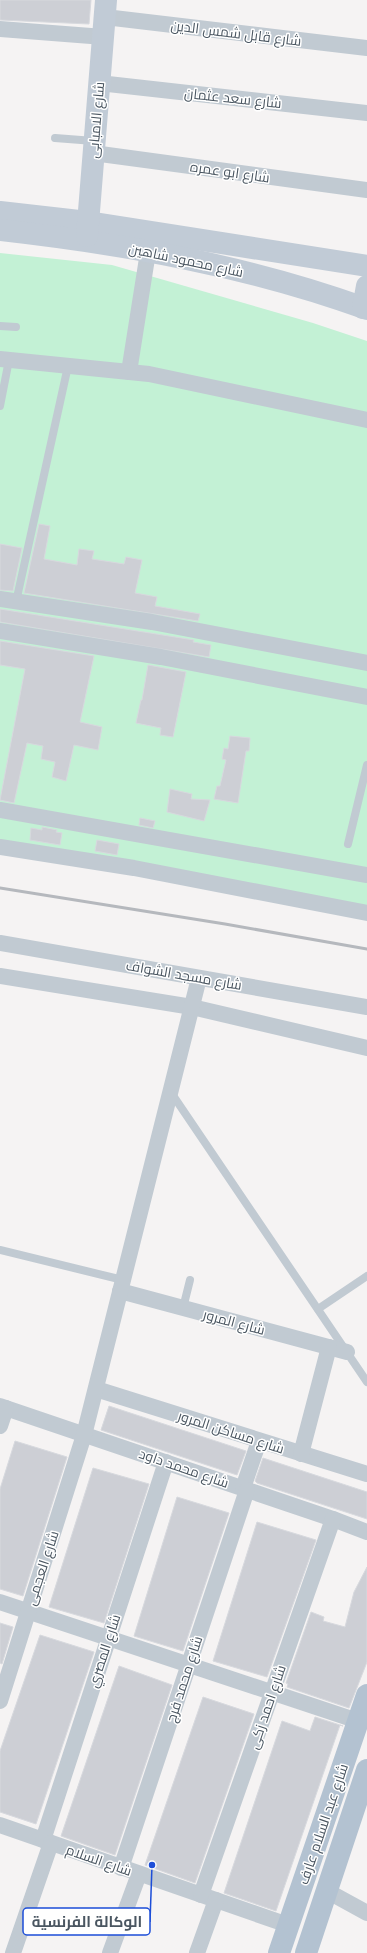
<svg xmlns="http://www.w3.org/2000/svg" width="367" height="1953" font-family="'Fira Sans',Cairo,sans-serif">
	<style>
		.green { fill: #c3f1d5 }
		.building { fill: #cdcfd5; stroke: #d7d9de }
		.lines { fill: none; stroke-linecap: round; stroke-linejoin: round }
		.lane { stroke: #c1cad2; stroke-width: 8 }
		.street { stroke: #c1cad2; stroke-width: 16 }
		.secondary { stroke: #c1cbd6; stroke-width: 22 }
		.primary { stroke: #b3c2d1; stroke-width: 22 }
		.rail { stroke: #b5b8bd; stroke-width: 3 }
		.labels { text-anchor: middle; stroke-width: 3; stroke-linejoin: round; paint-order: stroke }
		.street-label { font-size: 14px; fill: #4a5661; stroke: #fff }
		.leader { fill: none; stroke: #1d4ed8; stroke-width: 1.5 }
		.callout-dot { fill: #1d4ed8; stroke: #fff; stroke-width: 1.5 }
		.callout { fill: #fff; stroke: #1d4ed8; stroke-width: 1.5 }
		.callout-label { font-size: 15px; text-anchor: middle; font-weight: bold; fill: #4a5661 }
	</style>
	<rect width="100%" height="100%" fill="#f5f3f3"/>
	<polygon class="green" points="0,253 112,265 313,323 367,341 367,906 0,847"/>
	<g class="building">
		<polygon points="0,0 91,0 89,24 0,20"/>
		<polygon points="39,524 50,526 44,559 77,565 79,549 94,551 92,559 124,564 126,557 142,560 135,593 157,597 155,606 200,614 198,621 24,593"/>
		<polygon points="0,544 22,548 13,591 0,590"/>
		<polygon points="0,609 194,640 193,642 211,645 209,657 0,622"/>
		<polygon points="0,641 94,656 80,722 102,727 98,750 74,745 66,781 52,777 55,762 41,759 43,746 27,743 14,803 0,800 25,669 0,665"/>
		<polygon points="148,665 186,672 173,737 160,735 161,728 136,723 141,700 142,700"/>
		<polygon points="230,736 250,738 249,751 246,751 238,803 214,799 217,786 220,786 226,760 222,759 224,748 228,749"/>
		<polygon points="170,789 192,794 191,799 210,800 204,821 167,812"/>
		<polygon points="140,818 155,821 153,828 139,825"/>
		<polygon points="42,827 57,830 56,832 62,833 60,845 30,840 31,828 42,830"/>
		<polygon points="97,840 119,844 117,855 95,851"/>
		<polygon points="109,1406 246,1451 237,1475 101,1430"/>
		<polygon points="15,1441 67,1457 23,1596 0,1589 0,1489"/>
		<polygon points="263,1458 367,1492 367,1519 257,1483 255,1481"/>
		<polygon points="93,1468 149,1484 104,1623 49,1607"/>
		<polygon points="177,1497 229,1513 183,1651 134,1636"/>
		<polygon points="257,1522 316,1540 267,1677 213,1661"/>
		<polygon points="367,1567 367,1662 349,1708 287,1687 288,1684 286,1683 311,1612 324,1617 323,1621 345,1627 354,1592"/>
		<polygon points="0,1623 13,1627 2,1664 0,1663"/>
		<polygon points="40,1635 94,1652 36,1824 0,1812 0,1751"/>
		<polygon points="119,1666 172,1685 115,1855 61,1836"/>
		<polygon points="203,1697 254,1714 195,1883 145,1865"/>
		<polygon points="315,1717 343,1726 340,1725 276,1911 224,1893 282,1721 310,1731"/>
	</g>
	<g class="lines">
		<g class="lane">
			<polyline points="55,138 94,141"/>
			<polyline points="0,326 16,327"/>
			<polyline points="0,406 9,360"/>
			<polyline points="16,602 68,366"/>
			<polyline points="348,844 367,765"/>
			<polyline points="170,1091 367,1382"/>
			<polyline points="0,1250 123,1280"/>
			<polyline points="183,1308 190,1280"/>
			<polyline points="318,1309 367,1276"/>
		</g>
		<g class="street">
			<polyline points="105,17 367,48"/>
			<polyline points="0,29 104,37"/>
			<polyline points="99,83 367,113"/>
			<polyline points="93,153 367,190"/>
			<polyline points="0,359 149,374 367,420"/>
			<polyline points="129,372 148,252"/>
			<polyline points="0,599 152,622 367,663"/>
			<polyline points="0,631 161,657 367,697"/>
			<polyline points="0,810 367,875"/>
			<polyline points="0,847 134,868 367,913"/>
			<polyline points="0,943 367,1007"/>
			<polyline points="0,976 192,1007 367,1048"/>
			<polyline points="120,1291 347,1352"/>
			<polyline points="96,1389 367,1474"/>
			<polyline points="0,1406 333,1519 367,1532"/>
			<polyline points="0,1426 6,1408"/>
			<polyline points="301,1454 329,1347"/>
			<polyline points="243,1488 259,1441"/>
			<polyline points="0,1602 358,1721"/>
			<polyline points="0,1701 84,1435 199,978"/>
			<polyline points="0,1825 288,1925"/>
			<polyline points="43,1840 166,1462"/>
			<polyline points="121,1868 247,1490"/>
			<polyline points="327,1891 367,1913"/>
			<polyline points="201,1895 333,1519"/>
			<polyline points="13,1953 51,1843"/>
			<polyline points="110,1953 139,1874"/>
			<polyline points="197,1953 216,1900"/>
		</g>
		<g class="secondary">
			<polyline points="0,212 88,222 367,266"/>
			<path d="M0 230C124 244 249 266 367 309"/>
			<polyline points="87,236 106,0"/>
			<polyline points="363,308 367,286"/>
		</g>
		<g class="primary">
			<polyline points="279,1953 367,1695"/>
			<polyline points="306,1953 367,1770"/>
		</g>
		<polyline class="rail" points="0,888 225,924 367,949"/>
	</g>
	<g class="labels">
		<g class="street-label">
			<text transform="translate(236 33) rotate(7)" y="5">شارع قابل شمس الدين</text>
			<text transform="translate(233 98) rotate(6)" y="5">شارع سعد عثمان</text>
			<text transform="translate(96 120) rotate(-85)" y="5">شارع الامبابى</text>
			<text transform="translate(230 172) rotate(8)" y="5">شارع ابو عمره</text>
			<text transform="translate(186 260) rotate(12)" y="5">شارع محمود شاهين</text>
			<text transform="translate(184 975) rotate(10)" y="5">شارع مسجد الشواف</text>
			<text transform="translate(234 1322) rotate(15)" y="5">شارع المرور</text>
			<text transform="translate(231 1432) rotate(18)" y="5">شارع مساكن المرور</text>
			<text transform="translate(184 1468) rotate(19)" y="5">شارع محمد داود</text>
			<text transform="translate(42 1568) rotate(-72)" y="5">شارع العجمى</text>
			<text transform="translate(104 1651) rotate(-72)" y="5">شارع المصري</text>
			<text transform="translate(184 1679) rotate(-72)" y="5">شارع محمد فرج</text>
			<text transform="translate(267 1707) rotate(-71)" y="5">شارع احمد زكى</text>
			<text transform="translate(323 1824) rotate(-71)" y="5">شارع عبد السلام عارف</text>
			<text transform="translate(99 1860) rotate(19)" y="5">شارع السلام</text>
		</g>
	</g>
	<path class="leader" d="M152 1865L150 1922"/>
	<circle class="callout-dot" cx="152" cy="1865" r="4"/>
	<rect class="callout" x="23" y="1908" width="127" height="27" rx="4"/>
	<g class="callout-label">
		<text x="87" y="1927">الوكالة الفرنسية</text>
	</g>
</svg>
